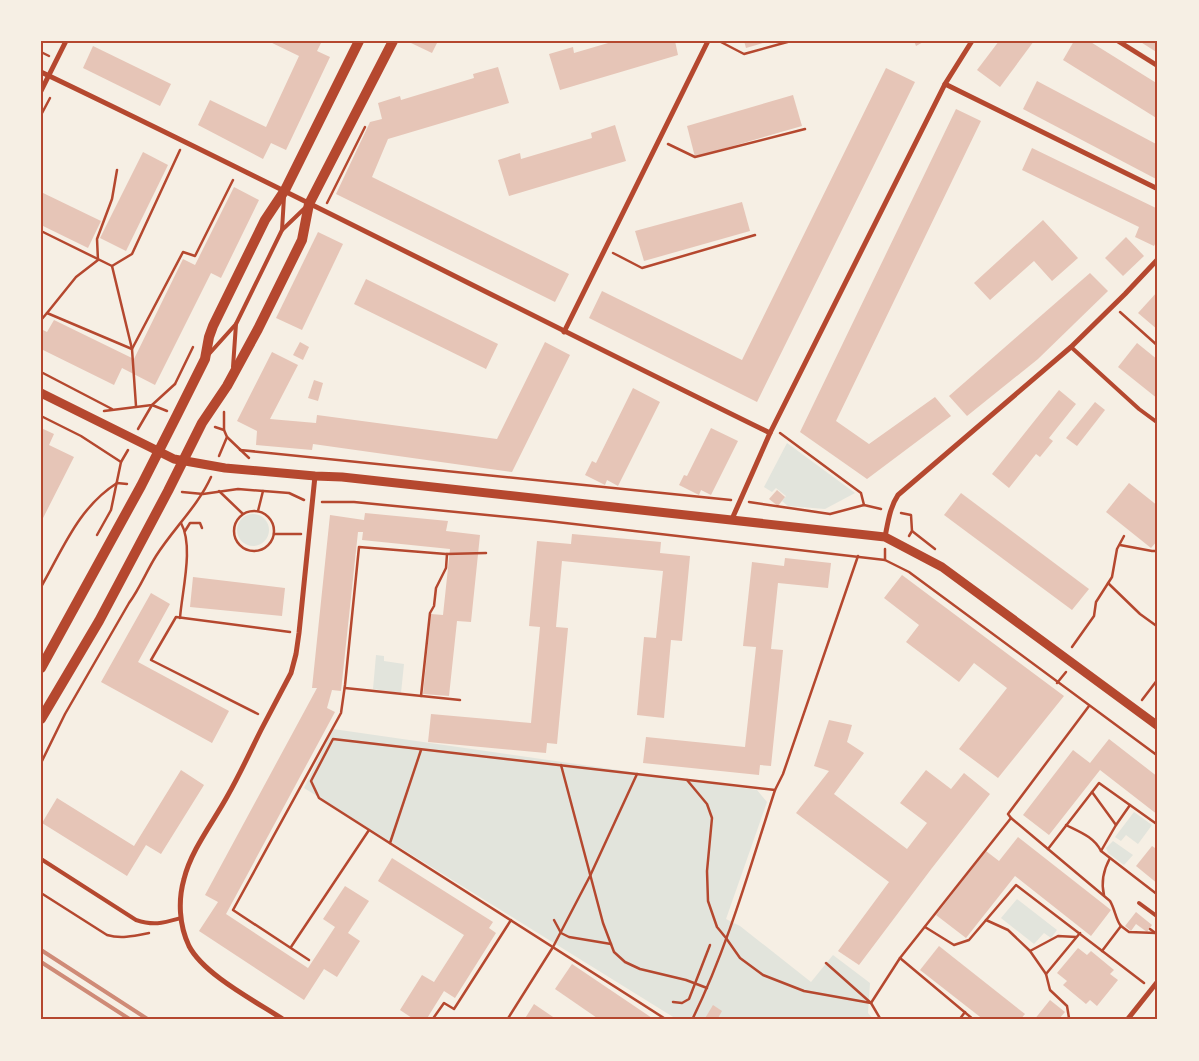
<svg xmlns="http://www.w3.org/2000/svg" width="1199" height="1061" font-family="Quicksand,sans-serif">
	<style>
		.green { fill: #e2e4dc }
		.building { fill: #e6c5b7 }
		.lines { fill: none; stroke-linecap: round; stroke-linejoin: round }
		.path { stroke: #b5482f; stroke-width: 2.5 }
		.service { stroke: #b5482f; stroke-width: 4 }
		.minor { stroke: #b5482f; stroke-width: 5 }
		.tertiary { stroke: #b5482f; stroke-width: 9 }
		.secondary { stroke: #b5482f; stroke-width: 10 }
		.rail { stroke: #cf8b77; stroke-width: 4 }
		.neatline { fill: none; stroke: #b5482f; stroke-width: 2 }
	</style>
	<rect width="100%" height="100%" fill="#f6efe4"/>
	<g class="green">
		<polygon points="787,443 855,493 825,509 788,506 782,501 786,496 776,488 772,492 764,487"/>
		<circle cx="253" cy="530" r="16"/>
		<polygon points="376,655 384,656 384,661 404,664 401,693 373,689"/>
		<polygon points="333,729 757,790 767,802 726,919 740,926 811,982 833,955 870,983 868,1013 874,1020 678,1020 304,788"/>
		<polygon points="1134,812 1152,825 1138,844 1126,835 1121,841 1115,837"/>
		<polygon points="1113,841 1133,855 1124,865 1108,853 1106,848"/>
		<polygon points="1017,899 1057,930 1051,938 1044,933 1034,944 1001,918"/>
	</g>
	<g class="building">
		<polygon points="268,41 322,41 317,51 330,57 286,150 271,143 263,159 198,125 210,100 266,127 299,56"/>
		<polygon points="412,41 438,41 432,53 411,43"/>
		<polygon points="615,41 675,41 678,55 560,90 549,54 573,47 574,53"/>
		<polygon points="744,41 767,41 767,42 746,48"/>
		<polygon points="914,41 925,41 916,46"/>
		<polygon points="999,41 1034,41 1000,87 977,70"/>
		<polygon points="1074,41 1089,41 1158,84 1158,119 1063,60"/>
		<polygon points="1139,41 1158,41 1158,53"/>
		<polygon points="93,46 171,84 160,106 83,68"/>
		<polygon points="498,67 509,103 388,139 372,177 569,274 555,302 336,194 370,122 382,119 378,103 400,96 401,100 474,78 473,74"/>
		<polygon points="886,68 915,82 757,402 589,318 602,291 742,360"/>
		<polygon points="1037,81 1158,145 1158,180 1023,109"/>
		<polygon points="793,95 802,126 695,157 687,126"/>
		<polygon points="956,109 981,121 836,421 869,444 935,397 951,416 867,479 800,432"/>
		<polygon points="615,125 626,161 509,196 498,160 520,153 521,159 592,138 591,133"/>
		<polygon points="1032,148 1158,209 1158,238 1154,246 1135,237 1139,227 1022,170"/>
		<polygon points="143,152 168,165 126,251 100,238"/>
		<polygon points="234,187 259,200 221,278 211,273 155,385 122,368 114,385 41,349 41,329 47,332 54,320 134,359 183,259 195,265"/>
		<polygon points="41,192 101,221 88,248 41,225"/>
		<polygon points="742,202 750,231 644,261 635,231"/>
		<polygon points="1043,220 1078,258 1052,281 1034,261 990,300 974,283"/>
		<polygon points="318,232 343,244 302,330 276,318"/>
		<polygon points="1126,237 1144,256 1123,276 1105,258"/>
		<polygon points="1090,273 1108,291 1038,359 967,416 949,396"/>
		<polygon points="366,279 498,344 486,369 354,304"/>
		<polygon points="1158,291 1158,330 1138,313"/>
		<polygon points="300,342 309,347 303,360 293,355"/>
		<polygon points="545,342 570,355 512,472 313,444 312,450 256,445 257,431 237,421 272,352 298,365 270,419 316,423 317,415 497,439"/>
		<polygon points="1137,343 1158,360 1158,399 1118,367"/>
		<polygon points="314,380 323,383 318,401 308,398"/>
		<polygon points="633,388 660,402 618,486 607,480 605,485 585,475 592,461 596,463"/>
		<polygon points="1059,390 1076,404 1049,438 1053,441 1040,457 1036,454 1009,488 992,474"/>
		<polygon points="1095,402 1105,410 1077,446 1066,438"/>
		<polygon points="41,428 54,434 49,445 74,457 41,522"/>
		<polygon points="711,428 738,441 711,495 701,490 699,495 679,485 684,475 687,476"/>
		<polygon points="1129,483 1158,506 1158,540 1151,548 1106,512"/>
		<polygon points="777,490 785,497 778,506 769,499"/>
		<polygon points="961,493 1089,589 1072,610 944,515"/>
		<polygon points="365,513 448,521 446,531 480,535 471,622 457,621 449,696 423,694 431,614 443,615 450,549 362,540 363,532 358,532 341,691 332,690 327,708 335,712 226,914 308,968 335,927 323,919 345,886 369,901 348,933 360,941 337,977 324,969 304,1000 199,931 218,902 205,895 317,688 312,688 330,515 364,520"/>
		<polygon points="572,534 661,542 660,553 690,556 682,641 671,640 664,718 637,715 644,637 656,638 663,571 562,561 556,627 568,628 557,744 547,743 546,753 428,742 431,714 531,723 540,627 529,626 537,541 571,544"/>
		<polygon points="785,558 831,563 828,588 778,583 771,649 783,650 771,766 760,765 759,775 643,763 646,737 745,747 756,647 743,646 752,562 784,566"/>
		<polygon points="902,575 1064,696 998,778 959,749 1007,688 974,663 959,682 906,642 919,625 884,598"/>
		<polygon points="193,577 285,588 282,616 190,607"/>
		<polygon points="151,593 170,604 138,662 229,711 212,743 101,682"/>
		<polygon points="829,720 852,725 847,742 864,753 834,794 907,849 927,823 900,803 926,770 951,789 964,773 990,794 932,868 859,965 838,951 889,882 796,813 829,771 814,766"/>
		<polygon points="1109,739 1158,777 1158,815 1100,770 1049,835 1023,815 1073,750 1090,763"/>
		<polygon points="181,770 204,785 161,854 146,845 127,876 42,823 57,798 134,846"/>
		<polygon points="1018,837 1111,910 1091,936 1015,876 966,938 936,915 986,851 999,861"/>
		<polygon points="1152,846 1158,850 1158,884 1136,866"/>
		<polygon points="392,858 493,922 489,928 496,933 455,998 444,991 426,1020 415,1020 400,1010 422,975 434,982 464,935 378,881"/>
		<polygon points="1136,912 1152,925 1147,932 1136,924 1131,931 1125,926"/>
		<polygon points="939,946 1025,1014 1020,1020 984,1020 920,970"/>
		<polygon points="1078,948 1087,955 1091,951 1114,970 1110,974 1118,980 1097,1006 1090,1000 1086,1004 1063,985 1067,981 1057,973"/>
		<polygon points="572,964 655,1020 600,1020 555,989"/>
		<polygon points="1050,1000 1065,1012 1058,1020 1034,1020"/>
		<polygon points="534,1004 556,1019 555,1020 524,1020"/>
		<polygon points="713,1005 722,1011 717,1020 704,1020"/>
	</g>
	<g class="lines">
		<g class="path">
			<polyline points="719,41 744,54 791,41"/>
			<polyline points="41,52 49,56"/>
			<polyline points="41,115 50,98"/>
			<polyline points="668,144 695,157 805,129"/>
			<polyline points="327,203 365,127"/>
			<polyline points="41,231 112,266 132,254 180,150"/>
			<polyline points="613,253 642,268 755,235"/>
			<polyline points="112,266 132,349 136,406"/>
			<polyline points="1120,312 1158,346"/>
			<polyline points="47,313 76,277 98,260 97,239 112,199 117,170"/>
			<polyline points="41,320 47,313 132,349 183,252 195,256 233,180"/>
			<polyline points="41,372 112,409"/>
			<polyline points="175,384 193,347"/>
			<polyline points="104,411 152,405 175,384"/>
			<polyline points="224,412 224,430"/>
			<polyline points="41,416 81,436 121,462"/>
			<polyline points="215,427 224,430 227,437 219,456"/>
			<polyline points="138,429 152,405 167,411"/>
			<polyline points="780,433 861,493 864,505"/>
			<polyline points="227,437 249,458"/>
			<polyline points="240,450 731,500"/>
			<polyline points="219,491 243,514"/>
			<polyline points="182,492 203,494 238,489 289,493 304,500"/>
			<polyline points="322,502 354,502 548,521 885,560 909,572 1158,756"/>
			<polyline points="749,502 830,514 864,505 881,509"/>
			<circle cx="254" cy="531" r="20"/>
			<polyline points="258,511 263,491"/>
			<polyline points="901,513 911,515 912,531 909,536"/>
			<polyline points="185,531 190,523 200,523 202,528"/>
			<polyline points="912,531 935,549"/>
			<polyline points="274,534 301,534"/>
			<polyline points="97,535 111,510 121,462 128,450"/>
			<polyline points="1120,545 1152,551 1158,551"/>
			<polyline points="885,560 885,549"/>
			<polyline points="1108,583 1140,614 1158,627"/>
			<path d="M41 587C63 549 78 508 117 483L127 484"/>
			<path d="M180 618C182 591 194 546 181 523"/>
			<polyline points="1072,647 1094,616 1096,602 1112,577 1117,549 1124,536"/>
			<polyline points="1057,683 1066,672"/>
			<polyline points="345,688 460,700"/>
			<polyline points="421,696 430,613 434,606 436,588 446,568 447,554"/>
			<polyline points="1142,700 1158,679"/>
			<polyline points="258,714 151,660 176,617 290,632"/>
			<path d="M41 763 65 714 129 603C140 588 146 572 156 556 173 529 198 506 211 477"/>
			<polyline points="561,765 603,923 614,952 625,962 640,969 686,980 707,988"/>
			<polyline points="687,780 707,804 712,818 707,871 708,901 717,927 726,938 740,958 763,975 804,991 871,1003 881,1020"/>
			<polyline points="1092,792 1116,825 1130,805"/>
			<polyline points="1011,818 1008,814 1089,706"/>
			<path d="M1066 825C1080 832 1094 837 1101 851L1158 895"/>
			<polyline points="390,843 421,750"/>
			<path d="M1048 849 1110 901C1115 909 1116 921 1121 926"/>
			<polyline points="1101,851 1116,825"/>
			<path d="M41 893 107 935C121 939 134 936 149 933"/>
			<path d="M1104 895C1101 883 1104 869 1110 858"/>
			<polyline points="554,920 561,933 569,937 611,944"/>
			<polyline points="986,920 1008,930 1030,951 1046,974 1080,933"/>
			<polyline points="925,927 954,945 969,940 1016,885 1144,983"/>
			<polyline points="1150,929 1158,935"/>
			<polyline points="291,947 369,830"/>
			<polyline points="1030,951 1058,936 1076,937"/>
			<polyline points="1102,951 1121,926 1129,932 1156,933"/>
			<polyline points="900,958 974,1020"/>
			<polyline points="309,960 233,910 341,713 345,685 359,547 446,554 486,553"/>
			<polyline points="826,963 871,1003 900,958 1011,818 1048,849 1099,783 1158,825"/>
			<polyline points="1046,974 1050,990 1067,1006 1069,1018 1068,1020"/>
			<polyline points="673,1002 682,1003 689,999 710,945"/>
			<polyline points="432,1020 444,1003 454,1009 511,920"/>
			<polyline points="507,1020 553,947 590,876 637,774"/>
			<polyline points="667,1020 319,798 311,781 333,739 775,790"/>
			<path d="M692 1020C728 947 750 867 775 790L783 774 858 556"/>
			<polyline points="959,1020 965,1012"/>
		</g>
		<g class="service">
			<polyline points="282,230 284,197"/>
			<polyline points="1071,347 1139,409 1158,423"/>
			<polyline points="209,354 236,324 282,230 306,207"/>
			<polyline points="233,367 236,324"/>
			<path d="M41 859 136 920C154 926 163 923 181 918"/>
			<polyline points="1139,903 1158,917"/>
		</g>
		<g class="minor">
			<polyline points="1118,41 1158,66"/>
			<path d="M41 72C286 189 527 314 770 433"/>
			<polyline points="945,84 1158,189"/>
			<polyline points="41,91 66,41"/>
			<polyline points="564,332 708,41"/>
			<polyline points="732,519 770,433 945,84 972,41"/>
			<path d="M885 537C888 522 890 507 898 495L1071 347 1125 294 1158 259"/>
			<path d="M284 1020C257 1002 204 975 189 946 179 925 178 900 184 879 191 850 214 821 228 795 240 774 250 752 261 730 271 711 281 692 291 673L296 654 299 633 315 476"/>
			<polyline points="1127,1020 1158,981"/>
		</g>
		<polyline class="tertiary" points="41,393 174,459 225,468 315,476 342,477 885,537 942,567 1158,726"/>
		<g class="secondary">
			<polyline points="41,668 141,486 177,415 205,359 209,337 213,326 265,220 285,190 359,41"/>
			<polyline points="41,719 99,621 168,491 202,423 227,386 258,329 302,240 309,204 393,41"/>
		</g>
		<g class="rail">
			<polyline points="41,950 149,1020"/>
			<polyline points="41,962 131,1020"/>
		</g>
	</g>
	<rect width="1199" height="1061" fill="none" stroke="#f6efe4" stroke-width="85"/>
	<rect x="42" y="42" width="1114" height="976" class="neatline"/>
</svg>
